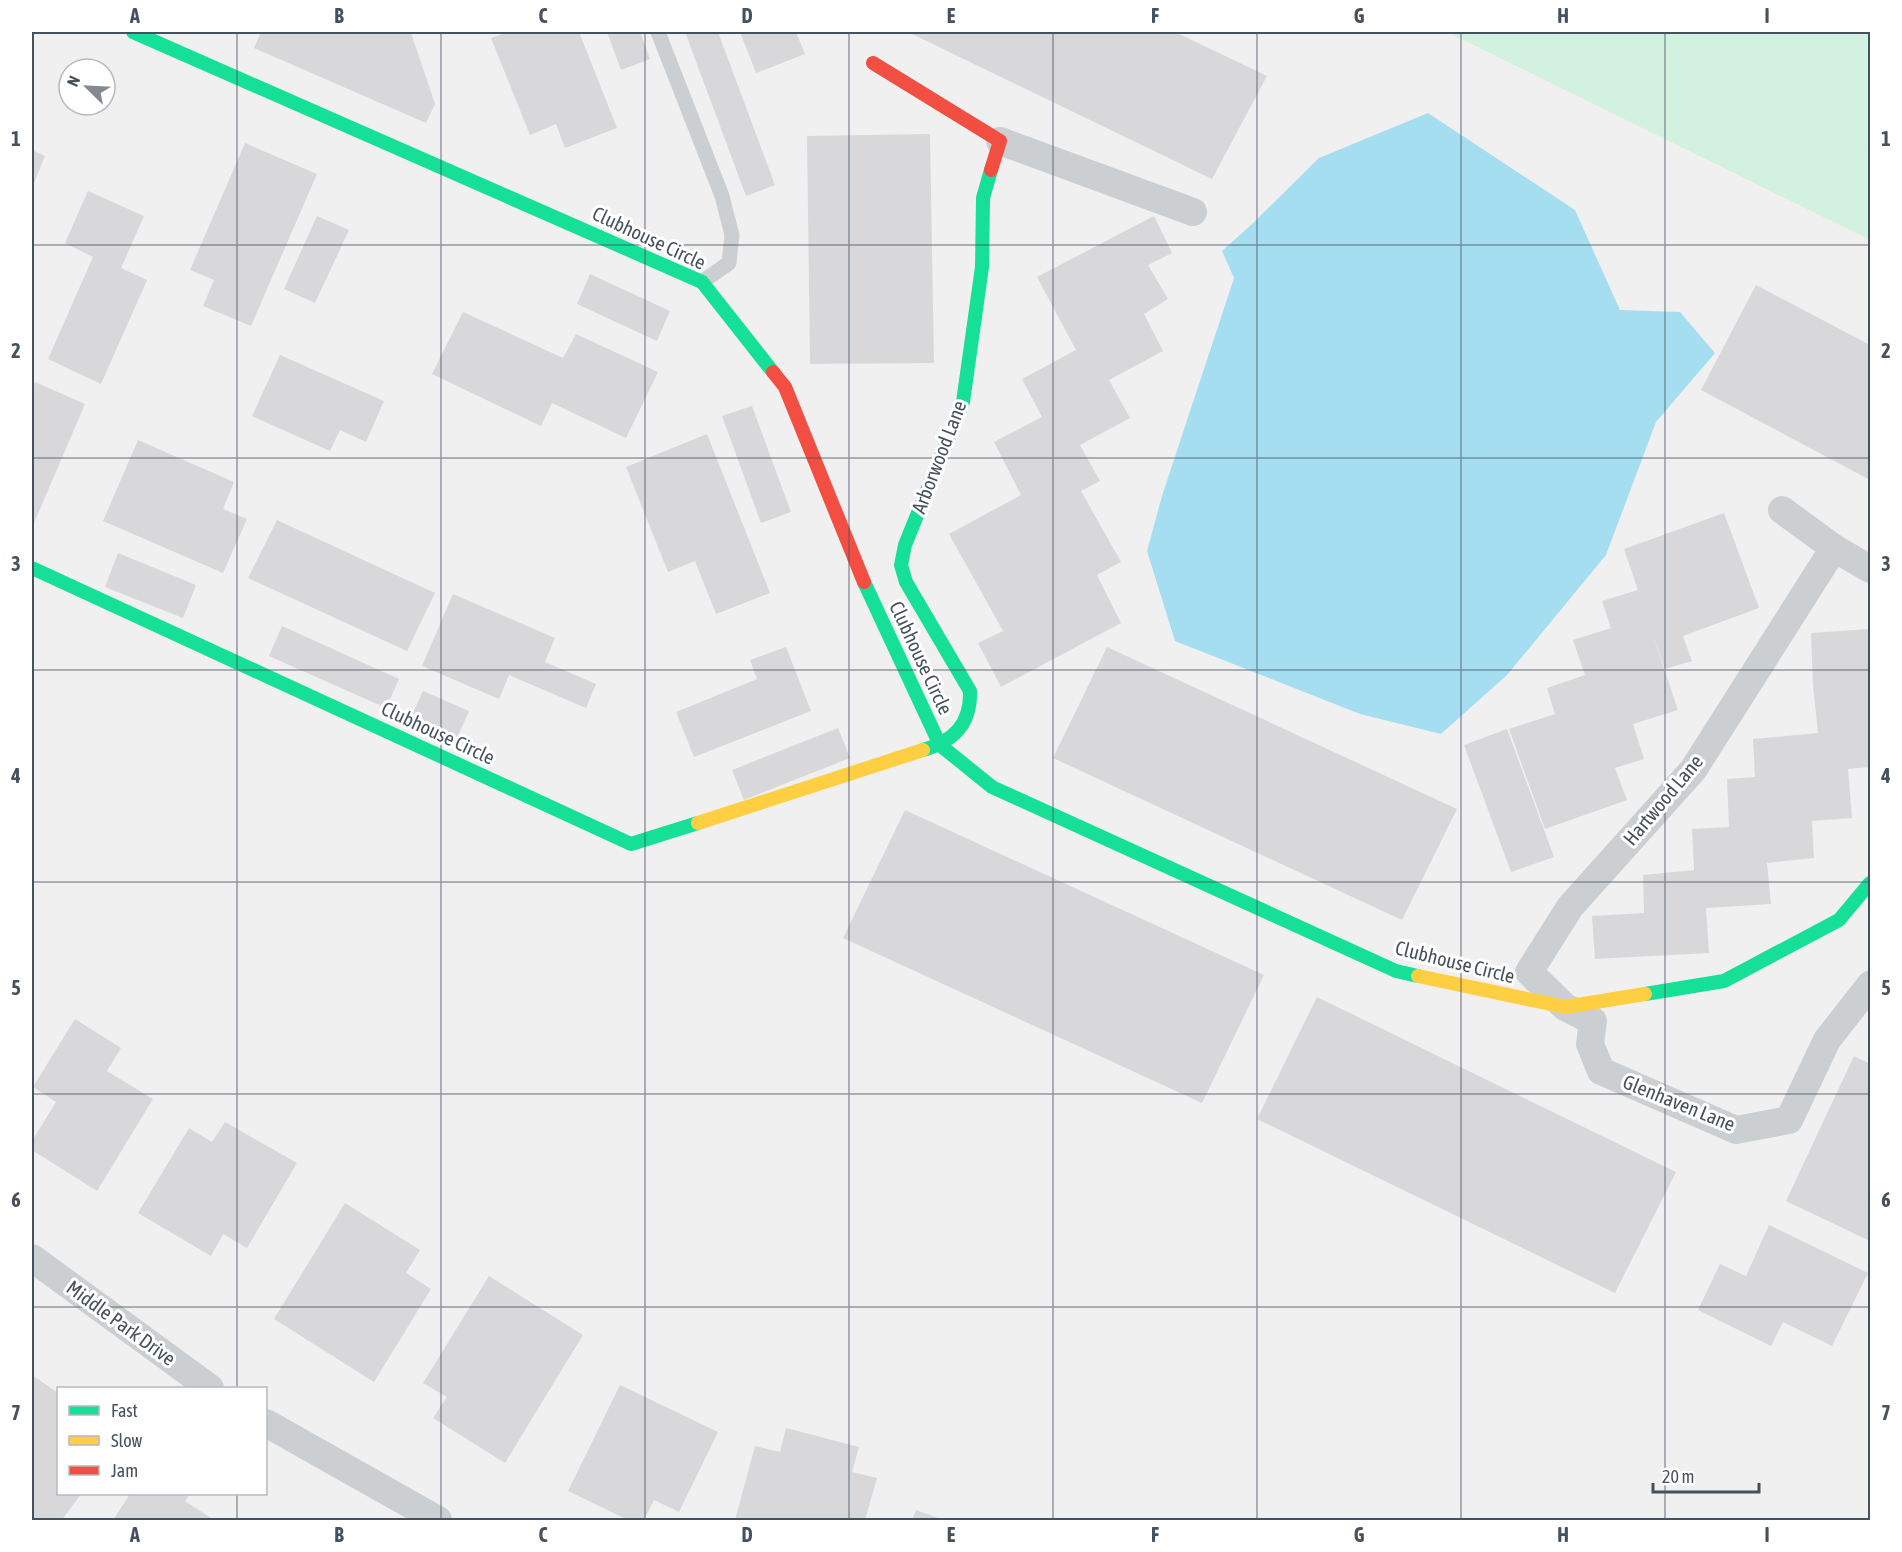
<svg xmlns="http://www.w3.org/2000/svg" width="1902" height="1552" font-family="'Asap Condensed',sans-serif">
	<style>
		.green { fill: #d3f1e0 }
		.water { fill: #a6def1 }
		.building { fill: #d8d8da }
		.lines { fill: none; stroke-linecap: round; stroke-linejoin: round }
		.lane { stroke: #cccfd1; stroke-width: 15 }
		.street { stroke: #cccfd1; stroke-width: 28 }
		.fast { stroke: #16e098; stroke-width: 14 }
		.slow { stroke: #ffcf43; stroke-width: 14 }
		.jam { stroke: #f24e42; stroke-width: 14 }
		.grid { fill: none; stroke: #46515e; stroke-width: 1.5; stroke-opacity: 0.55 }
		.labels { text-anchor: middle; stroke-width: 6; stroke-linejoin: round; paint-order: stroke }
		.street-label { font-size: 20px; fill: #46515e; stroke: #fff }
		.neatline { fill: none; stroke: #46515e; stroke-width: 2 }
		.grid-label { font-size: 20px; text-anchor: middle; font-weight: bold; fill: #46515e }
	</style>
	<rect width="100%" height="100%" fill="#f1f0f0"/>
	<polygon class="green" points="1447,32 1870,32 1870,240"/>
	<polygon class="water" points="1428,113 1575,210 1620,310 1680,312 1715,353 1656,422 1606,555 1507,675 1441,734 1360,714 1175,641 1147,551 1162,496 1234,278 1222,251 1252,224 1319,158"/>
	<g class="building">
		<polygon points="261,32 407,32 411,33 435,104 426,123 254,48"/>
		<polygon points="508,32 579,32 617,128 565,148 556,124 530,135 491,38"/>
		<polygon points="607,32 640,32 650,59 621,70"/>
		<polygon points="685,32 718,32 775,185 746,196"/>
		<polygon points="740,32 796,32 805,54 756,73"/>
		<polygon points="908,32 1175,32 1267,76 1212,179"/>
		<polygon points="930,134 934,363 810,364 807,136"/>
		<polygon points="245,143 317,174 251,326 203,306 214,280 190,270"/>
		<polygon points="32,150 45,156 32,188"/>
		<polygon points="88,191 144,216 121,268 147,280 101,384 48,359 93,257 65,243"/>
		<polygon points="317,216 349,230 315,303 284,289"/>
		<polygon points="1154,216 1172,253 1148,265 1168,299 1144,314 1163,351 1109,380 1130,418 1080,445 1100,481 1081,491 1121,562 1097,575 1121,623 1001,687 978,643 1003,631 949,534 1021,495 994,442 1042,417 1022,379 1076,350 1037,277"/>
		<polygon points="590,274 670,311 657,341 577,304"/>
		<polygon points="1756,285 1870,345 1870,480 1701,390"/>
		<polygon points="463,312 563,358 576,334 658,372 626,438 552,403 541,426 432,374"/>
		<polygon points="280,355 384,401 366,442 340,430 330,451 252,416"/>
		<polygon points="35,382 85,404 34,523 32,522 32,391"/>
		<polygon points="752,406 791,512 761,523 722,416"/>
		<polygon points="707,434 770,593 716,614 695,561 668,572 626,467"/>
		<polygon points="138,440 234,482 223,509 247,519 223,573 103,521"/>
		<polygon points="1724,513 1759,608 1683,636 1692,661 1665,669 1650,626 1678,710 1633,724 1644,759 1615,768 1627,800 1545,829 1509,729 1555,714 1547,688 1585,675 1573,640 1611,628 1602,601 1638,590 1624,549"/>
		<polygon points="277,520 435,593 407,651 248,578"/>
		<polygon points="118,553 196,585 183,618 105,587"/>
		<polygon points="453,594 555,638 545,662 596,684 586,708 509,675 499,699 422,666"/>
		<polygon points="282,626 399,679 386,708 269,656"/>
		<polygon points="1870,629 1870,767 1848,769 1852,818 1812,821 1814,858 1767,863 1771,904 1706,908 1709,953 1595,959 1592,916 1644,913 1643,875 1694,870 1692,829 1729,827 1727,779 1755,777 1753,739 1818,733 1813,685 1811,633"/>
		<polygon points="786,647 811,711 694,757 676,712 757,679 750,660"/>
		<polygon points="1107,647 1457,809 1402,920 1053,758"/>
		<polygon points="423,691 469,711 456,740 410,719"/>
		<polygon points="838,728 850,758 744,800 732,770"/>
		<polygon points="1507,729 1554,857 1511,872 1464,745"/>
		<polygon points="905,810 1264,975 1202,1103 843,938"/>
		<polygon points="1317,997 1676,1172 1615,1293 1257,1119"/>
		<polygon points="75,1019 121,1048 107,1071 153,1099 97,1191 32,1150 32,1141 56,1102 33,1087"/>
		<polygon points="1854,1056 1870,1064 1870,1241 1786,1201"/>
		<polygon points="225,1122 297,1163 247,1248 223,1234 211,1256 138,1213 189,1128 212,1142"/>
		<polygon points="345,1203 420,1250 406,1273 431,1289 374,1382 274,1319"/>
		<polygon points="1769,1225 1868,1273 1832,1346 1783,1322 1771,1346 1698,1310 1720,1264 1746,1276"/>
		<polygon points="489,1276 583,1335 505,1463 433,1418 447,1397 423,1383"/>
		<polygon points="32,1375 58,1393 58,1494 81,1494 62,1520 32,1520"/>
		<polygon points="620,1385 718,1432 679,1512 654,1500 644,1520 628,1520 568,1491"/>
		<polygon points="786,1428 859,1447 852,1472 877,1478 865,1520 735,1520 755,1446 780,1452"/>
		<polygon points="130,1494 190,1494 185,1501 214,1520 113,1520"/>
		<polygon points="916,1510 944,1520 912,1520"/>
	</g>
	<g class="lines">
		<polyline class="lane" points="658,32 722,196 732,235 729,263 702,282"/>
		<g class="street">
			<polyline points="1000,141 1193,212"/>
			<polyline points="1782,510 1834,548 1870,569"/>
			<polyline points="1834,548 1693,770 1570,907 1529,972 1565,1007 1593,1021 1590,1044 1601,1071 1736,1130 1789,1120 1827,1040 1870,985"/>
			<polyline points="32,1258 210,1388"/>
			<polyline points="266,1423 438,1520"/>
		</g>
		<g class="fast">
			<polyline points="133,32 702,282 773,372"/>
			<polyline points="32,568 631,844 698,823"/>
			<polyline points="864,582 940,745 992,787 1396,971 1418,976"/>
			<path d="M923 750C954 741 971 724 970 691L906 582 901 565 905 545 963 402 982 267 983 198 991 170"/>
			<polyline points="1645,994 1724,981 1839,920 1870,883"/>
		</g>
		<g class="slow">
			<polyline points="698,823 923,750"/>
			<polyline points="1418,976 1565,1007 1645,994"/>
		</g>
		<g class="jam">
			<polyline points="873,63 1000,141 991,170"/>
			<polyline points="773,372 785,387 864,582"/>
		</g>
	</g>
	<path class="grid" d="M237 32V1388M441 32V1520M645 32V1520M849 32V1520M1053 32V1520M1257 32V1520M1461 32V1520M1665 32V1520M32 245H1870M32 458H1870M32 670H1870M32 882H1870M32 1094H1870M32 1307H1870M237 1494V1520"/>
	<g class="labels">
		<g class="street-label">
			<text transform="translate(649 238) rotate(25)" y="7">Clubhouse Circle</text>
			<text transform="translate(939 457) rotate(-69)" y="7">Arborwood Lane</text>
			<text transform="translate(921 658) rotate(65)" y="7">Clubhouse Circle</text>
			<text transform="translate(438 733) rotate(25)" y="7">Clubhouse Circle</text>
			<text transform="translate(1663 800) rotate(-50)" y="7">Hartwood Lane</text>
			<text transform="translate(1455 962) rotate(14)" y="7">Clubhouse Circle</text>
			<text transform="translate(1679 1103) rotate(22)" y="7">Glenhaven Lane</text>
			<text transform="translate(121 1323) rotate(36)" y="7">Middle Park Drive</text>
		</g>
	</g>
	<rect width="1902" height="1552" fill="none" stroke="#ffffff" stroke-width="66"/>
	<rect x="57" y="1387" width="210" height="108" fill="#ffffff" stroke="#b5b9bf" stroke-width="1.5"/>
	<rect x="69" y="1406" width="30" height="9" fill="#16e098" stroke="#b5b9bf" stroke-width="1.5"/>
	<text x="111" y="1417" font-size="18" fill="#46515e">Fast</text>
	<rect x="69" y="1436" width="30" height="9" fill="#ffcf43" stroke="#b5b9bf" stroke-width="1.5"/>
	<text x="111" y="1447" font-size="18" fill="#46515e">Slow</text>
	<rect x="69" y="1466" width="30" height="9" fill="#f24e42" stroke="#b5b9bf" stroke-width="1.5"/>
	<text x="111" y="1477" font-size="18" fill="#46515e">Jam</text>
	<g transform="translate(87 87) rotate(294)"><circle r="28" fill="#ffffff" stroke="#b5b9bf" stroke-width="1.5"/>
	<path d="M0-4.5L10 22L0 15L-10 22Z" fill="#828991"/>
	<text y="-9" font-size="16" font-weight="bold" text-anchor="middle" fill="#46515e">N</text>
	</g>
	<path d="M1653 1483v9h106v-9" fill="none" stroke="#46515e" stroke-width="3"/>
	<text x="1662" y="1483" font-size="18" fill="#46515e" stroke="#ffffff" stroke-width="4.5" paint-order="stroke">20 m</text>
	<rect x="33" y="33" width="1836" height="1486" class="neatline"/>
	<g class="grid-label">
		<text x="135" y="23">A</text>
		<text x="339" y="23">B</text>
		<text x="543" y="23">C</text>
		<text x="747" y="23">D</text>
		<text x="951" y="23">E</text>
		<text x="1155" y="23">F</text>
		<text x="1359" y="23">G</text>
		<text x="1563" y="23">H</text>
		<text x="1767" y="23">I</text>
		<text x="16" y="146">1</text>
		<text x="1886" y="146">1</text>
		<text x="16" y="358">2</text>
		<text x="1886" y="358">2</text>
		<text x="16" y="571">3</text>
		<text x="1886" y="571">3</text>
		<text x="16" y="783">4</text>
		<text x="1886" y="783">4</text>
		<text x="16" y="995">5</text>
		<text x="1886" y="995">5</text>
		<text x="16" y="1207">6</text>
		<text x="1886" y="1207">6</text>
		<text x="16" y="1420">7</text>
		<text x="1886" y="1420">7</text>
		<text x="135" y="1542">A</text>
		<text x="339" y="1542">B</text>
		<text x="543" y="1542">C</text>
		<text x="747" y="1542">D</text>
		<text x="951" y="1542">E</text>
		<text x="1155" y="1542">F</text>
		<text x="1359" y="1542">G</text>
		<text x="1563" y="1542">H</text>
		<text x="1767" y="1542">I</text>
	</g>
</svg>
